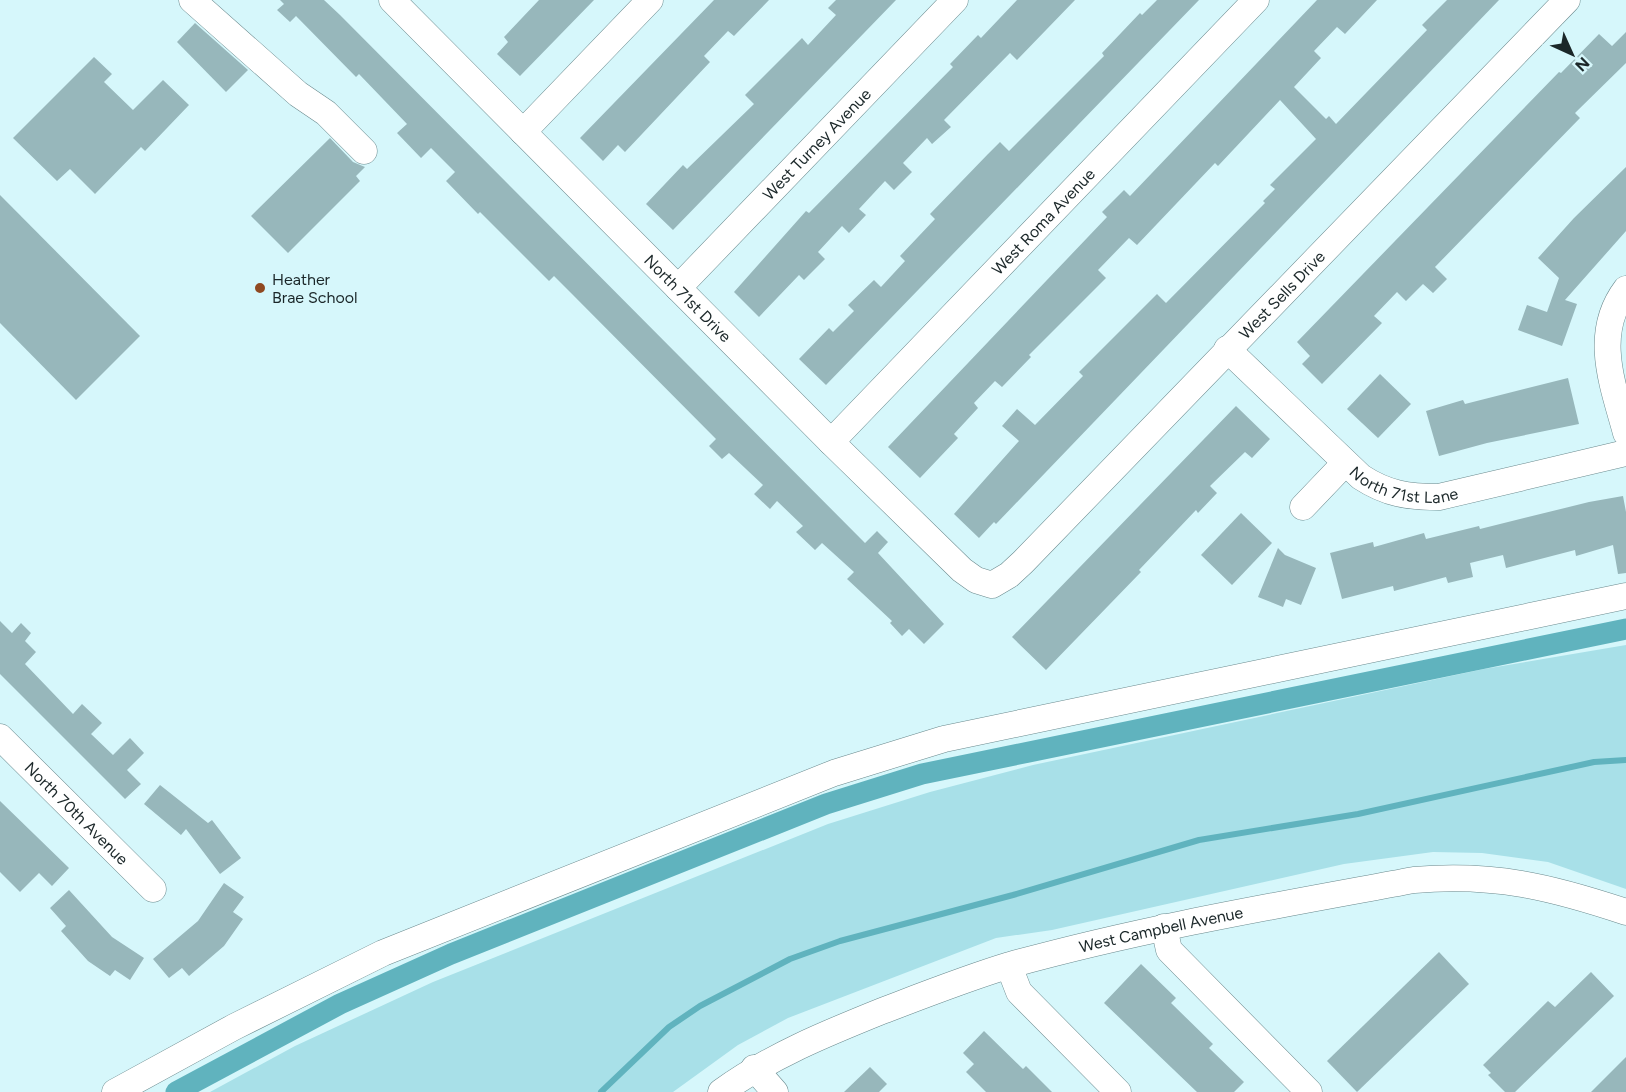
<svg xmlns="http://www.w3.org/2000/svg" width="1626" height="1092" font-family="Figtree,sans-serif">
	<style>
		.green { fill: #a8e0e8 }
		.lines { fill: none; stroke-linecap: round; stroke-linejoin: round }
		.stream { stroke: #60b3be; stroke-width: 6 }
		.canal { stroke: #60b3be; stroke-width: 21 }
		.building { fill: #97b7bb }
		.minor-casing { stroke: #6a898d; stroke-width: 27 }
		.minor { stroke: #fff; stroke-width: 26 }
		.poi-dot { fill: #8f4921; stroke: #d6f7fb; stroke-width: 2 }
		.labels { text-anchor: middle; stroke-width: 5; stroke-linejoin: round; paint-order: stroke }
		.street-label { font-size: 16px; fill: #1b2729; stroke: #d6f7fb }
		.poi-label { font-size: 16px; fill: #1b2729; stroke: #d6f7fb; text-anchor: start }
	</style>
	<rect width="100%" height="100%" fill="#d6f7fb"/>
	<polygon class="green" points="1626,645 1626,889 1548,862 1482,853 1433,852 1344,864 1052,930 996,938 788,1018 738,1045 673,1092 210,1092 295,1046 433,982 828,824 930,792 1033,765 1484,669"/>
	<g class="lines">
		<polyline class="stream" points="601,1092 669,1027 700,1006 790,959 840,941 1013,895 1199,840 1358,814 1594,762 1626,760"/>
		<polyline class="canal" points="176,1092 340,1004 451,954 826,804 922,774 1626,629"/>
	</g>
	<g class="building">
		<polygon points="280,0 324,0 340,15 865,543 877,531 888,542 878,553 944,624 924,644 909,629 902,636 890,623 892,621 847,579 854,572 822,543 815,550 796,532 803,526 777,501 770,509 754,494 763,485 729,453 722,459 709,446 716,439 573,295 554,276 549,281 480,212 478,214 446,181 455,172 431,148 421,158 397,133 407,124 359,74 356,77 296,16 290,22 277,10 284,4"/>
		<polygon points="539,0 594,0 520,76 497,54 508,42 504,37"/>
		<polygon points="714,0 769,0 734,36 728,31 704,56 710,62 625,152 618,145 603,161 580,138"/>
		<polygon points="836,0 896,0 673,230 646,204 683,165 687,169 754,104 745,95 802,38 808,45 836,15 828,8"/>
		<polygon points="1017,0 1075,0 1017,60 1010,53 944,120 951,127 932,144 927,138 903,163 912,172 894,190 885,181 859,209 866,215 849,233 842,226 818,252 825,259 804,280 799,275 759,317 734,292 806,211 809,213 953,67 950,64 978,35 981,38"/>
		<polygon points="1157,0 1199,0 826,385 799,359 829,328 833,332 854,311 848,305 874,280 881,287 905,261 900,256 935,219 930,214 988,154 1000,142 1009,151 1104,56 1102,53 1140,13 1142,15"/>
		<polygon points="1317,0 1377,0 1345,34 1337,27 1314,51 1321,58 1294,87 1326,119 1329,116 1336,124 1427,30 1422,25 1447,0 1499,0 996,524 994,522 979,538 954,514 1019,441 1002,426 1017,409 1035,425 1083,376 1079,372 1157,294 1166,303 1265,203 1263,201 1275,189 1270,185 1316,139 1280,100 1218,166 1215,163 1137,245 1129,238 1098,270 1106,278 1029,355 1031,357 1002,387 995,381 974,403 978,408 954,434 958,438 920,478 888,447 1107,217 1102,212 1124,190 1130,196"/>
		<polygon points="195,23 248,70 226,92 177,42"/>
		<polygon points="1626,32 1626,63 1575,113 1580,118 1435,267 1447,279 1433,293 1423,284 1406,301 1397,292 1374,316 1382,323 1322,384 1302,364 1310,356 1297,342 1559,72 1561,73 1599,34 1612,46"/>
		<polygon points="94,57 112,74 104,82 133,110 163,80 189,105 145,151 141,147 95,194 70,169 57,181 13,138"/>
		<polygon points="330,138 353,162 365,167 356,176 360,181 288,253 251,216"/>
		<polygon points="1626,167 1626,231 1565,300 1577,304 1562,346 1518,330 1527,305 1547,312 1559,278 1538,258 1574,218"/>
		<polygon points="0,195 140,336 76,400 0,323"/>
		<polygon points="1380,374 1411,404 1378,438 1347,409"/>
		<polygon points="1568,378 1579,424 1487,443 1439,456 1426,411 1463,400 1465,404"/>
		<polygon points="1236,406 1270,439 1252,458 1245,452 1210,486 1217,493 1198,513 1196,510 1139,570 1141,572 1046,670 1012,637"/>
		<polygon points="1623,496 1626,512 1626,573 1618,574 1613,545 1576,556 1575,550 1506,568 1503,555 1470,563 1473,577 1448,583 1446,577 1394,591 1393,586 1342,599 1330,553 1373,542 1374,547 1424,533 1426,539 1479,526 1480,529 1589,502"/>
		<polygon points="1241,513 1272,543 1232,585 1201,555"/>
		<polygon points="1278,548 1285,555 1316,568 1301,605 1286,599 1283,607 1258,597"/>
		<polygon points="0,621 12,633 21,623 31,633 25,641 36,652 25,664 73,714 82,704 102,723 91,734 113,755 130,738 144,753 127,770 141,784 125,799 0,674"/>
		<polygon points="160,785 208,823 212,820 241,858 220,874 186,829 181,835 144,804"/>
		<polygon points="0,801 69,868 52,886 39,873 20,892 0,872"/>
		<polygon points="224,883 244,897 233,912 243,919 224,946 189,976 182,968 169,978 153,959 198,921"/>
		<polygon points="69,890 112,937 144,958 130,980 115,970 110,976 88,961 61,931 66,926 50,908"/>
		<polygon points="1439,952 1469,984 1357,1092 1327,1061"/>
		<polygon points="1141,964 1176,998 1171,1003 1213,1044 1209,1048 1244,1082 1234,1092 1197,1092 1104,1003"/>
		<polygon points="1591,972 1614,996 1515,1092 1505,1092 1488,1075 1491,1073 1483,1065 1548,1001 1555,1007"/>
		<polygon points="984,1031 1023,1069 1026,1066 1052,1092 986,1092 966,1072 974,1064 963,1053"/>
		<polygon points="1626,1057 1626,1092 1591,1092"/>
		<polygon points="870,1067 887,1084 879,1092 844,1092"/>
	</g>
	<g class="lines">
		<g class="minor-casing">
			<g id="minor">
				<polyline points="192,0 298,94 326,113 364,151"/>
				<path id="s1" d="M392 0 831 442 962 570 976 580 992 585 1009 575 1023 562 1567 0"/>
				<polyline points="523,132 650,0"/>
				<path id="s2" d="M678 288 955 0"/>
				<path d="M1626 289C1592 334 1613 385 1626 433"/>
				<path id="s3" d="M1227 349 1361 477C1387 494 1408 497 1439 497L1626 453"/>
				<path id="s4" d="M831 442 1256 0"/>
				<polyline points="1303,507 1345,463"/>
				<path id="s5" d="M0 737 153 889"/>
				<polyline points="1164,927 1169,950 1309,1092"/>
				<polyline points="1009,966 1019,992 1118,1092"/>
				<polyline points="754,1068 775,1092"/>
				<polyline points="115,1092 234,1027 383,953 834,773 944,739 1626,596"/>
				<path id="s6" d="M721 1092C771 1056 825 1034 882 1011 924 995 967 978 1010 965 1143 928 1279 905 1414 880 1494 873 1551 887 1626 912"/>
			</g>
		</g>
		<use href="#minor" class="minor"/>
	</g>
	<circle class="poi-dot" cx="260" cy="288" r="6"/>
	<g class="labels">
		<g class="street-label">
			<text dy="6" stroke="none"><textPath href="#s2" startOffset="200">West Turney Avenue</textPath></text>
			<text dy="6" stroke="none"><textPath href="#s4" startOffset="306">West Roma Avenue</textPath></text>
			<text dy="6" stroke="none"><textPath href="#s1" startOffset="1251">West Sells Drive</textPath></text>
			<text dy="6" stroke="none"><textPath href="#s1" startOffset="420">North 71st Drive</textPath></text>
			<text dy="6" stroke="none"><textPath href="#s3" startOffset="230">North 71st Lane</textPath></text>
			<text dy="6" stroke="none"><textPath href="#s5" startOffset="108">North 70th Avenue</textPath></text>
			<text dy="6" stroke="none"><textPath href="#s6" startOffset="472">West Campbell Avenue</textPath></text>
		</g>
		<g class="poi-label">
			<text x="272" y="285">Heather<tspan x="272" dy="18">Brae School</tspan></text>
		</g>
	</g>
	<g transform="translate(1572 54) rotate(135)" stroke="#d6f7fb" stroke-width="4.5" paint-order="stroke">
	<path d="M0-4.5L10 22L0 15L-10 22Z" fill="#1b2729"/>
	<text y="-9" font-size="16" font-weight="bold" text-anchor="middle" fill="#1b2729">N</text>
	</g>
</svg>
